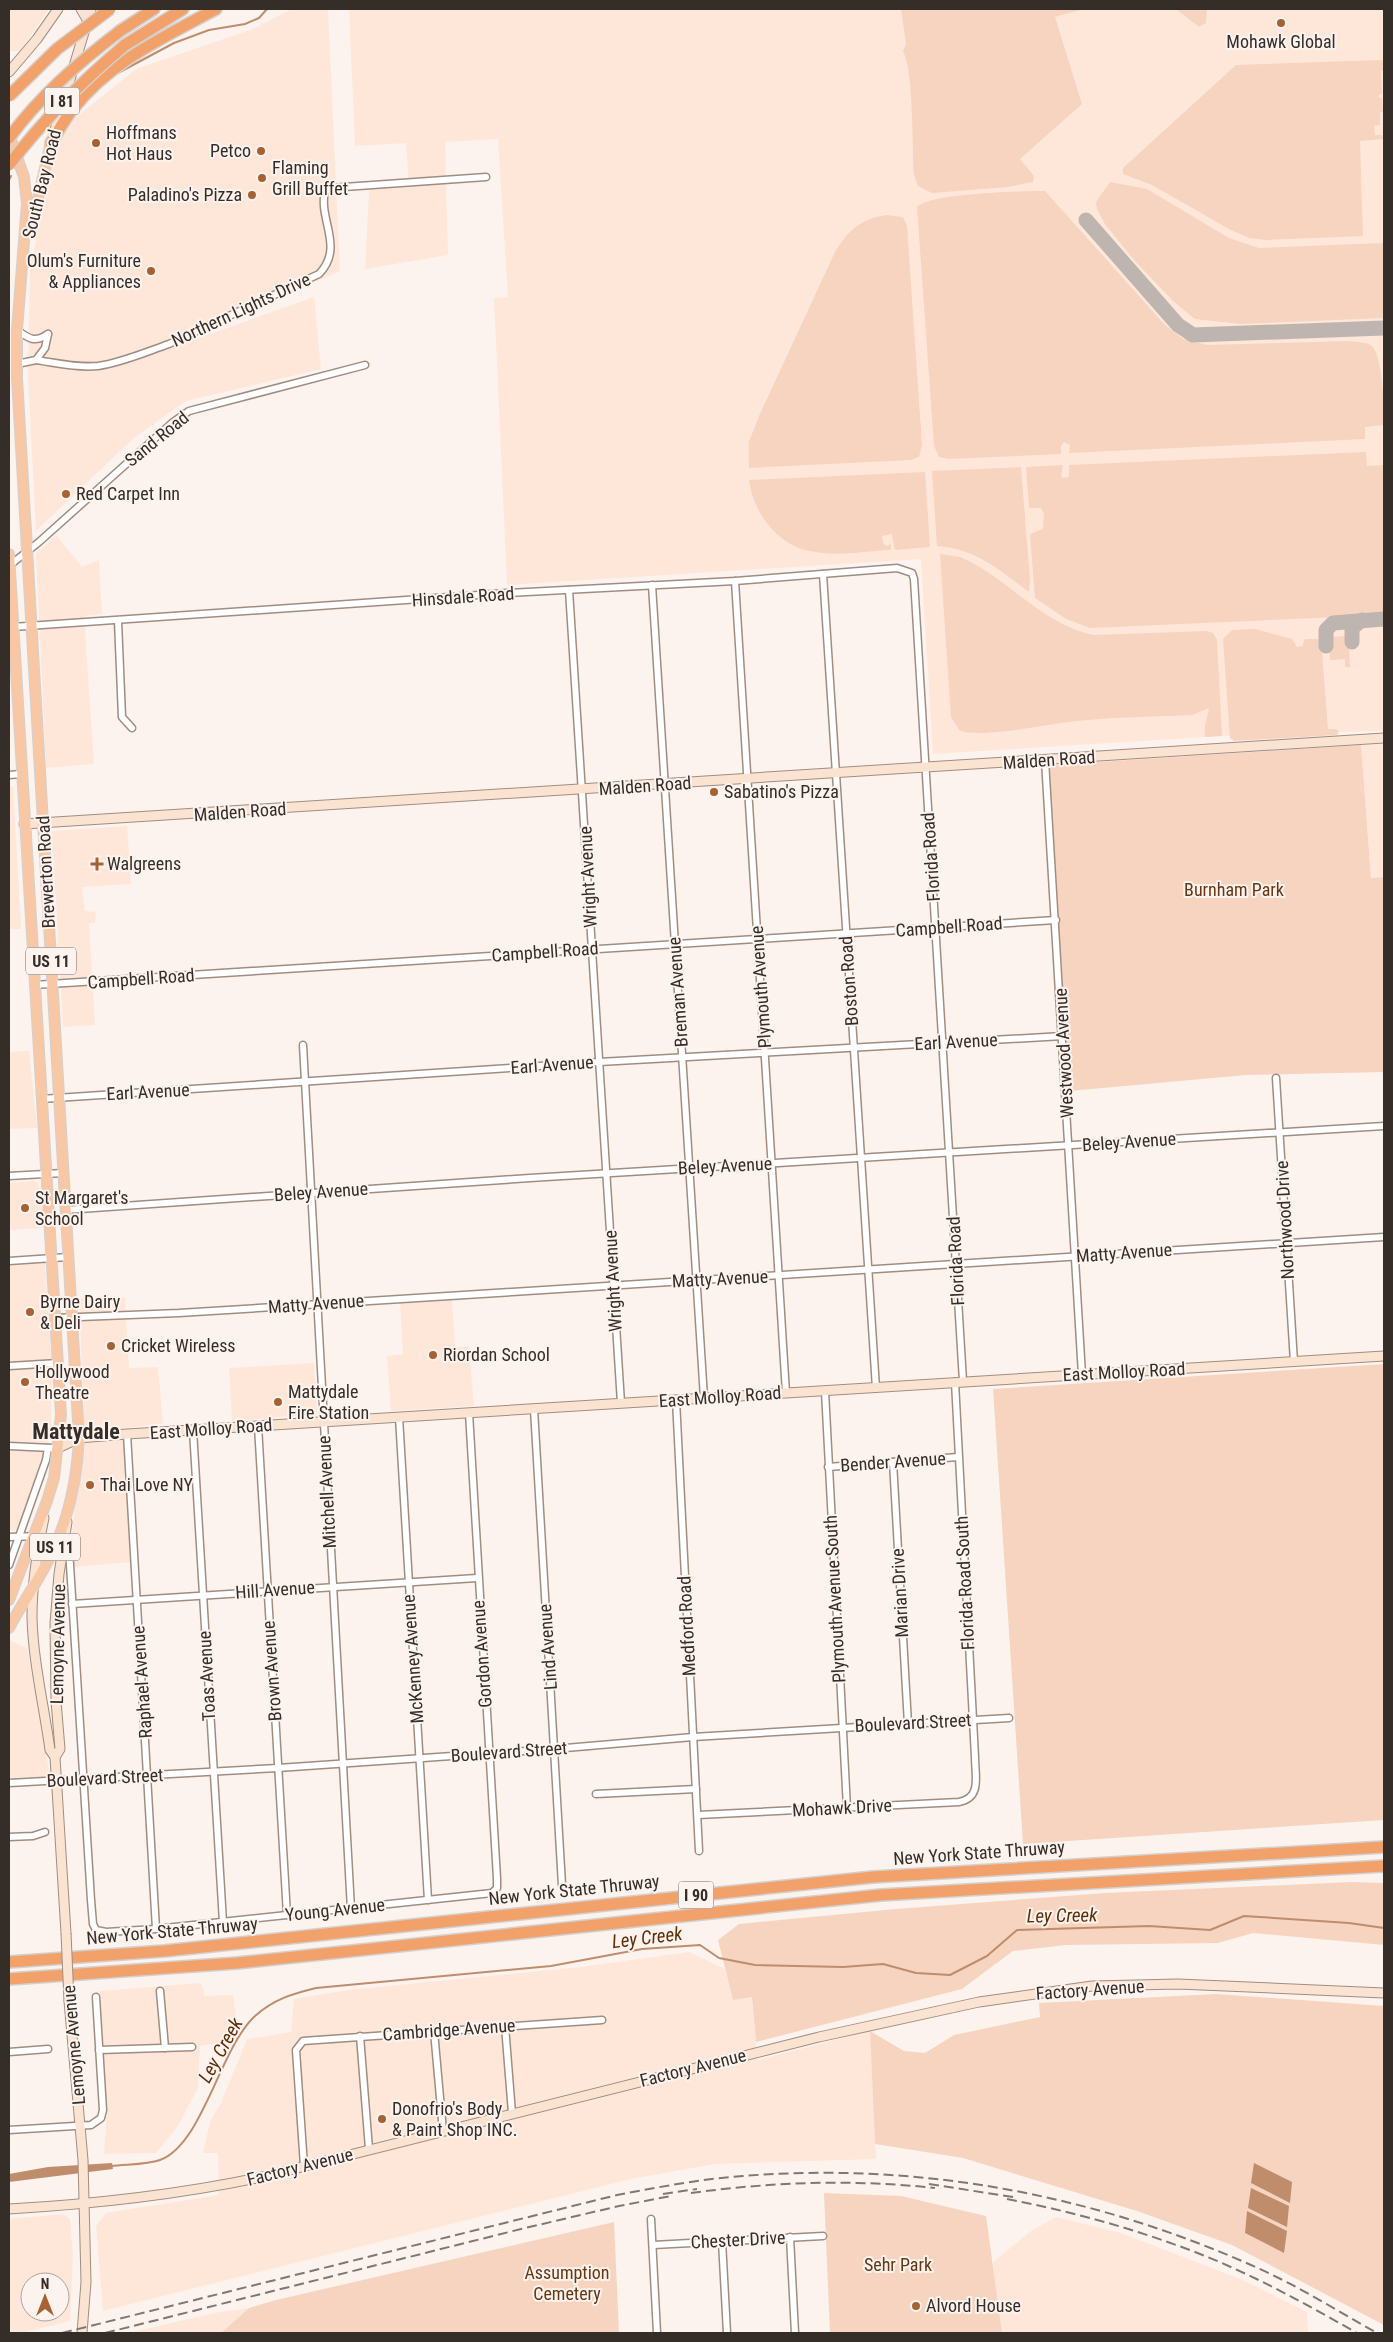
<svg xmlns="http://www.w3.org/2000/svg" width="1393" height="2342" font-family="'Roboto Condensed',sans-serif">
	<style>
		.built { fill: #fee7d9; fill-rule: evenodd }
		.green { fill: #f6d4c0; fill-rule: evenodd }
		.water { fill: #bf8d6c }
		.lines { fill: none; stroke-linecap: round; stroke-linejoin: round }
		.stream { stroke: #bf8d6c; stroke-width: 2 }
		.taxiway { stroke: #beb5b0; stroke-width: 15 }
		.street-casing { stroke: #a08d81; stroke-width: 9 }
		.secondary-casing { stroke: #a08d81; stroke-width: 11 }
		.primary-casing { stroke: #d3d1d0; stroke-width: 12 }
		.highway-casing { stroke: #d3d1d0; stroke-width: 14 }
		.street { stroke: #fff; stroke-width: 6 }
		.secondary { stroke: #fbe3d2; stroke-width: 9 }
		.primary { stroke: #f8c7a6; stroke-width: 10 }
		.highway { stroke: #f3a16a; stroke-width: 11 }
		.rail { stroke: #7f7772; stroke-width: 2; stroke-dasharray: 10 5; stroke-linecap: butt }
		.secondary-bridge-casing { stroke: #a08d81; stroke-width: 11; stroke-linecap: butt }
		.highway-bridge-casing { stroke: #d3d1d0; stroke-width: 14; stroke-linecap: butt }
		.secondary-bridge { stroke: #fbe3d2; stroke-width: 9 }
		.highway-bridge { stroke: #f3a16a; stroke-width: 11 }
		.poi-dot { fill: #a66232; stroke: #fcf3ee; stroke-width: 2 }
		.labels { text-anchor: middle; stroke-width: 4; stroke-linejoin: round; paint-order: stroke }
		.shield { fill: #fcf3ee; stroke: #716863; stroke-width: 1 }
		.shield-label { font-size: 16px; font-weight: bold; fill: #352d28 }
		.poi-label { font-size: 18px; fill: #352d28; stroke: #fcf3ee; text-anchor: start }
		.street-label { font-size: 18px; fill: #352d28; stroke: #fcf3ee }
		.park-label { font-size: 18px; fill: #683712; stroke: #fcf3ee }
		.water-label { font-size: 19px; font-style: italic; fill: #5f2f07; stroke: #fcf3ee }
		.district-label { font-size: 22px; font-weight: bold; fill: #352d28; stroke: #fcf3ee }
	</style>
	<rect width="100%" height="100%" fill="#fcf3ee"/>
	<g class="built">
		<polygon points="9,9 49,9 20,51 9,51"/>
		<polygon points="292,9 328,9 340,271 137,360 314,297 321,369 186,401 134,438 36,531 28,376 30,269 53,159 69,123 136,69 253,29"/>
		<polygon points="349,9 1384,9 1384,731 1255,734 933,754 921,559 507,585 494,298 508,297 498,139 445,142 448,255 365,269 369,190 409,187 406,143 355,146"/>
		<polygon points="56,535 82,567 99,560 102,614 84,616 94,764 46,768 36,554"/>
		<polygon points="1384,744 1384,877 1371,878 1361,745"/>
		<polygon points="9,787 13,787 21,929 9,929"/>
		<polygon points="127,826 131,884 82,887 85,911 96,912 95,923 89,923 95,1025 63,1027 52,831"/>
		<polygon points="29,1051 37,1128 9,1129 9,1052"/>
		<polygon points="34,1181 38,1183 40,1189 43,1228 9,1230 9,1183"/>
		<polygon points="45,1263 52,1368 51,1431 19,1530 9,1530 9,1265"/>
		<polygon points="125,1297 129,1368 158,1367 163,1424 124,1428 130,1562 74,1567 72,1539 74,1513 85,1448 79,1299"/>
		<polygon points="452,1299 455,1347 469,1347 474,1406 391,1411 387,1356 403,1354 400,1302"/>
		<polygon points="314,1363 317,1414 232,1421 229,1368"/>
		<polygon points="9,1640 27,1648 50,1776 9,1778"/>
		<polygon points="689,1952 725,1969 733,2000 752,1997 757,2060 870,2031 876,2159 715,2164 631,2179 103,2311 96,2226 106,2213 219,2195 218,2153 203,2153 210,2122 221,2103 247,2039 291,2032 294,1999 348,1990 581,1967"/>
		<polygon points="201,1983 205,1996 233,1995 237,2022 231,2041 200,2046 198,2088 178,2126 156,2153 104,2154 107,2112 99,1991"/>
		<path d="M63 2214 70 2219 73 2256 70 2321 22 2333H9V2219ZM30 2282H60V2312H30Z"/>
		<polygon points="1056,2217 1121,2233 1243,2280 1307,2312 1308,2333 997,2333 993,2262 1031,2231"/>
		<polygon points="249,2308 221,2333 129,2333 214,2313"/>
	</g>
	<g class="green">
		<path d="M901 9H1084L1055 17 1082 104 1020 159 1034 176 1033 182 1007 187 932 193 918 186 914 175C912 147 914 72 903 51L906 44Z"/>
		<polygon points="1176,9 1207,9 1206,23 1199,27"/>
		<polygon points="1381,60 1384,62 1384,71 1381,71 1382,94 1379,94 1379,98 1382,98 1383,112 1380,112 1380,125 1374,126 1375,135 1382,135 1384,139 1360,141 1363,236 1266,240 1249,238 1229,229 1152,185 1123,174 1123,168 1236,65"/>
		<polygon points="1110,182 1147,189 1229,238 1259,248 1384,243 1384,318 1240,324 1195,319 1173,301 1134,260 1105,224 1097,209 1096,202"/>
		<path d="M1045 191 1165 325 1183 339 1207 345 1350 341C1356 342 1368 342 1372 346 1383 357 1384 409 1384 425L1365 427V439L1069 453 1070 445 1064 442 1061 446V454L948 459 939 457 934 446 917 207C930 193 1023 191 1045 191Z"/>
		<path d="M887 215 903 217 907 226 922 445 919 457 911 460 749 468V442L759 416 835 252C848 230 862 218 887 215Z"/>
		<polygon points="1366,452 1367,466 1384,465 1384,615 1090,628 1066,619 1035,598 1030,534 1043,529 1044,514 1041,508 1029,508 1026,467 1063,465 1061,476 1063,478 1069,477 1069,465"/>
		<path d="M1021 467 1030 580 1029 592C998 569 976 549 937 546L932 471Z"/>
		<path d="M925 472 930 547 895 550 892 534 882 536 883 543 886 546 891 544V550C865 551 836 557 810 551 777 545 753 512 749 480Z"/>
		<path d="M940 554 960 557 973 563C1014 586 1047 626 1094 635L1207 631 1213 633 1217 640 1222 736 1205 737V726L1209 708 1192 715C1149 717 1104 717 1061 723 1039 726 978 739 959 730L951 717Z"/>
		<polygon points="1255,629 1292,639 1297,647 1302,646 1305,639 1321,639 1328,729 1336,729 1339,731 1337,735 1234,741 1230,738 1223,639 1232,630"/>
		<polygon points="1344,636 1349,643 1350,667 1345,667 1345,659 1330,660 1329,639 1333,637"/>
		<polygon points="1361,745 1371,878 1384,877 1384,1072 1246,1075 1070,1091 1067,1067 1049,768 1052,765"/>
		<polygon points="1384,1364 1384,1820 1023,1844 993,1389"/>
		<polygon points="1352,1882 1384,1883 1384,1945 1253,1933 1218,1943 1066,1945 1013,1951 962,1989 756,2042 752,1997 733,2000 718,1940 739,1924 896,1909 1105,1893"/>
		<path d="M1216 1994 1384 2006V2325L1232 2245 1137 2211 963 2158 875 2144 870 2031 904 2051 925 2053 954 2035 1040 2017 1039 2003ZM1248 2211 1284 2252 1245 2233Z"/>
		<polygon points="824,2193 901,2196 986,2216 1002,2333 830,2333"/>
		<polygon points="614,2222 619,2333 221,2333 249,2308 276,2300"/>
	</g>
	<g class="water">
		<polygon points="112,2163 113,2169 9,2182 9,2174 48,2167"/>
		<polygon points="1254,2163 1292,2182 1290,2203 1251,2183"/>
		<polygon points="1251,2188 1289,2206 1287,2227 1248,2208"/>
		<polygon points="1247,2211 1287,2231 1284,2253 1245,2233"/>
	</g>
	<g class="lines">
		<g class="stream">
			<polyline points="118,73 174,43 209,30 245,24 259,18 267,9"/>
			<polyline points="9,180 11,176"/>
			<path d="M111 2166C126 2164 146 2165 160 2160 203 2144 220 2048 255 2016 274 1999 292 1994 316 1988L551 1966 642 1949 700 1945 719 1958 755 1965 843 1967 883 1964 916 1973 950 1975 987 1956 1017 1930 1149 1926 1210 1930 1244 1916 1349 1923 1384 1928"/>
		</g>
		<g class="taxiway">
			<polyline points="1086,220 1178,325 1193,335 1384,328"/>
			<polyline points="1352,642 1352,628 1362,620"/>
			<polyline points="1326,646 1326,630 1333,623 1384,619"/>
		</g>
		<g class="street-casing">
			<g id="street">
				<path d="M17 330C29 339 35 343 48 334"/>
				<path d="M36 360C56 363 77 368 98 366 121 363 146 352 169 344L319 274C345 247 318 220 325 191L330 188 486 177"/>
				<polyline points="17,364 36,360 45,348 48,334"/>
				<polyline points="10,565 39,542 172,423 189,411 365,365"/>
				<polyline points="823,574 876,1388"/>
				<polyline points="735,581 786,1393"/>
				<polyline points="652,585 704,1398"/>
				<polyline points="569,590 621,1403"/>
				<polyline points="118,621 122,717 132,728"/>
				<polyline points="13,627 507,593 735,581 897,568 912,573 914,579 963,1381"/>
				<polyline points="1045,760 1082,1375"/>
				<polyline points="9,775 21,774"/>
				<polyline points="34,985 1056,920"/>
				<polyline points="303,1045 351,1909"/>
				<polyline points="1276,1078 1294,1362"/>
				<polyline points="41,1099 599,1062 1063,1036"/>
				<polyline points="9,1176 63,1173"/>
				<polyline points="65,1210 530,1178 1384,1126"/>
				<polyline points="9,1261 68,1257"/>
				<polyline points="55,1318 179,1313 1384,1237"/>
				<polyline points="9,1366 58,1363"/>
				<polyline points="825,1391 847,1808"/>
				<polyline points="676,1400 699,1851"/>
				<polyline points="534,1409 562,1885"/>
				<polyline points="399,1417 428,1900"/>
				<polyline points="258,1426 287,1915"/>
				<polyline points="193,1430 223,1922"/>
				<polyline points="127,1434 156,1929"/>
				<polyline points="9,1446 52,1448"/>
				<polyline points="893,1462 908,1724"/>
				<polyline points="828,1467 958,1457"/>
				<polyline points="9,1537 40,1536 57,1541"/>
				<polyline points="65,1540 69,1549 91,1900 93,1924 96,1930 106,1932 156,1929 492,1893 497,1888 497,1878 469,1413"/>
				<polyline points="9,1565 46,1460 48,1448"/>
				<polyline points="72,1604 477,1578"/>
				<polyline points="9,1783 278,1768 554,1749 693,1737 1009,1718"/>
				<polyline points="596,1794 696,1789"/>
				<path d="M698 1815 959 1802C982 1798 975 1776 975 1757L955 1382"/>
				<polyline points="9,1837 33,1836 45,1832"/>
				<polyline points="160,1991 165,2048"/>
				<polyline points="505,2026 512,2113"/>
				<polyline points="434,2031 443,2131"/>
				<polyline points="360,2036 369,2149"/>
				<polyline points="99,2050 192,2047"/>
				<polyline points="9,2052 48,2049"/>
				<polyline points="9,2130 91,2125 101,2118 103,2110 96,1997"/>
				<polyline points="304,2166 296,2050 303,2041 602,2020"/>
				<polyline points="651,2219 657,2333"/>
				<polyline points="790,2237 795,2333"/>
				<polyline points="722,2241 727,2333"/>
				<polyline points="653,2245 823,2236"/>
			</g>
		</g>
		<g class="secondary-casing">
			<g id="secondary">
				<polyline points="81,9 88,21"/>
				<polyline points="9,72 37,39 58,9"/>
				<polyline points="54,133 91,9"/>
				<polyline points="24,824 1384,738"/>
				<polyline points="58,1448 79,1438 127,1434 1384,1356"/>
				<path d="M44 1518C37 1551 32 1583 32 1617 33 1661 44 1706 50 1750L55 1757 66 1933"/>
				<polyline points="55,1757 60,1749 56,1701 55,1623 59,1574 67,1522"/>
				<polyline points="69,2001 83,2160 86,2282 82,2333"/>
				<path d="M9 2209C95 2204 177 2195 262 2177L819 2037 979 2002 1092 1986 1178 1984 1384 1993"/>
			</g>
		</g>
		<g class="primary-casing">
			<g id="primary">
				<path d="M9 134 24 177 27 203 17 330V378L79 1438C77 1479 68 1522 49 1559 37 1583 21 1605 9 1628"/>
				<polyline points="30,232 51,143"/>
				<polyline points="9,554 61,1415 54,1478 47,1501 9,1600"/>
			</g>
		</g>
		<g class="highway-casing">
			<g id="highway">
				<polyline points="120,31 154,9"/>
				<polyline points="125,45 183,9"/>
				<path d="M51 143C58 132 64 120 72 110 109 62 164 37 216 9"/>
				<polyline points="9,1962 164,1951 873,1877 1384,1847"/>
				<polyline points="9,1979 237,1963 881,1895 1384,1866"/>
			</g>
		</g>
		<use href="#street" class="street"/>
		<use href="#secondary" class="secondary"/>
		<use href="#primary" class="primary"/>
		<use href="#highway" class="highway"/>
		<g class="rail">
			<polyline points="929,2184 1013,2197"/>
			<path d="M691 2193C772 2182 854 2179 935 2188"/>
			<polyline points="663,2194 697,2189"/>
			<path d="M1007 2199C1064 2210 1121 2225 1176 2245 1239 2267 1299 2300 1357 2333"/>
			<path d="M62 2333 617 2195C659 2187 701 2179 743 2176 918 2162 1091 2194 1251 2265 1295 2284 1336 2310 1377 2333"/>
			<polyline points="105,2333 521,2229 619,2206 671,2196"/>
		</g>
		<g class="secondary-bridge-casing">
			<polyline id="secondary-bridge" points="66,1933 69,2001"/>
		</g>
		<g class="highway-bridge-casing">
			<g id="highway-bridge">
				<polyline points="9,96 57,49 110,9"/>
				<path d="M9 138C40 96 78 63 120 31"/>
				<path d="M9 165C44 119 81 82 125 45"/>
			</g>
		</g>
		<use href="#secondary-bridge" class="secondary-bridge"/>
		<use href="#highway-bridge" class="highway-bridge"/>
	</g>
	<g class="poi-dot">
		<circle cx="1281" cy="23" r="5"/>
		<circle cx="96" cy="143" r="5"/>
		<circle cx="261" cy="151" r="5"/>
		<circle cx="262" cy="178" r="5"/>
		<circle cx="252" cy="195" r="5"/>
		<circle cx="151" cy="271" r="5"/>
		<circle cx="66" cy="494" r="5"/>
		<circle cx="714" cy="792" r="5"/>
		<path d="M94.5 856.5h5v5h5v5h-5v5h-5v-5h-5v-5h5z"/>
		<circle cx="25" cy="1208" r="5"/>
		<circle cx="30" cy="1312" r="5"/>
		<circle cx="111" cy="1346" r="5"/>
		<circle cx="433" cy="1355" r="5"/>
		<circle cx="25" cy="1382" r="5"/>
		<circle cx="278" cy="1402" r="5"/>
		<circle cx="90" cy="1485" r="5"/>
		<circle cx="382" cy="2119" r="5"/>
		<circle cx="916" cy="2306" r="5"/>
	</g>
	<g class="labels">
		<g class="shield">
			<rect x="44.5" y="87.5" width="35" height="27" rx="4"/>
			<rect x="26" y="947.5" width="50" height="27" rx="4"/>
			<rect x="30" y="1533.5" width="50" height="27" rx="4"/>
			<rect x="678.5" y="1881.5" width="35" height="27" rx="4"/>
		</g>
		<g class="shield-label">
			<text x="62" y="107">I 81</text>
			<text x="51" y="967">US 11</text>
			<text x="55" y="1553">US 11</text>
			<text x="696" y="1901">I 90</text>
		</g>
		<g class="poi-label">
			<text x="1281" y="48" text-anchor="middle">Mohawk Global</text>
			<text x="106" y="139">Hoffmans<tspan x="106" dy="21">Hot Haus</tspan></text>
			<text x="251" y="157" text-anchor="end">Petco</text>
			<text x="272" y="174">Flaming<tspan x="272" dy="21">Grill Buffet</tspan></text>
			<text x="242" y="201" text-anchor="end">Paladino's Pizza</text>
			<text x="141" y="267" text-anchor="end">Olum's Furniture<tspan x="141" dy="21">&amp; Appliances</tspan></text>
			<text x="76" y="500">Red Carpet Inn</text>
			<text x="724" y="798">Sabatino's Pizza</text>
			<text x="107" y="870">Walgreens</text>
			<text x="35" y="1204">St Margaret's<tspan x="35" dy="21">School</tspan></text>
			<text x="40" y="1308">Byrne Dairy<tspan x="40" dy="21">&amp; Deli</tspan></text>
			<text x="121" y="1352">Cricket Wireless</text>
			<text x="443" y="1361">Riordan School</text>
			<text x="35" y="1378">Hollywood<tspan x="35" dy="21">Theatre</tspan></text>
			<text x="288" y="1398">Mattydale<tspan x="288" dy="21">Fire Station</tspan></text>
			<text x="100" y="1491">Thai Love NY</text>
			<text x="392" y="2115">Donofrio's Body<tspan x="392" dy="21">&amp; Paint Shop INC.</tspan></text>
			<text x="926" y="2312">Alvord House</text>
		</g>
		<g class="street-label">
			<text transform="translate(42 184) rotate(-76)" y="6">South Bay Road</text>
			<text transform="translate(241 310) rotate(-25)" y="6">Northern Lights Drive</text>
			<text transform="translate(157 439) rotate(-39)" y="6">Sand Road</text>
			<text transform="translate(463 597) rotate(-4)" y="6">Hinsdale Road</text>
			<text transform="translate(1049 760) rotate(-4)" y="6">Malden Road</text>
			<text transform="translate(645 786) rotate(-4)" y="6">Malden Road</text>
			<text transform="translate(240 812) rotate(-4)" y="6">Malden Road</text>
			<text transform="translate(931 857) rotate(-94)" y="6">Florida Road</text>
			<text transform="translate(46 872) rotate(-93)" y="6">Brewerton Road</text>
			<text transform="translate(588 877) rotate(-93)" y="6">Wright Avenue</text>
			<text transform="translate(949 927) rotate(-4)" y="6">Campbell Road</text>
			<text transform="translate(545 952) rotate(-4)" y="6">Campbell Road</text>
			<text transform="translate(141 979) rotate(-4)" y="6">Campbell Road</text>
			<text transform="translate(849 981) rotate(-94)" y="6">Boston Road</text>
			<text transform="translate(761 987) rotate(-94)" y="6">Plymouth Avenue</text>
			<text transform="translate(678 992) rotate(-94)" y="6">Breman Avenue</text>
			<text transform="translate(956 1042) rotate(-3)" y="6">Earl Avenue</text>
			<text transform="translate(1064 1053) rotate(-93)" y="6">Westwood Avenue</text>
			<text transform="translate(552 1065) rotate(-4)" y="6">Earl Avenue</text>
			<text transform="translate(148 1092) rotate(-3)" y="6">Earl Avenue</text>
			<text transform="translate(1129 1142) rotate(-4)" y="6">Beley Avenue</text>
			<text transform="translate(725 1166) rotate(-3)" y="6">Beley Avenue</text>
			<text transform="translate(321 1192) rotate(-4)" y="6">Beley Avenue</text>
			<text transform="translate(1285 1220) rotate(-93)" y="6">Northwood Drive</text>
			<text transform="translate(1124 1253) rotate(-4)" y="6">Matty Avenue</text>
			<text transform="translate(956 1261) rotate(-93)" y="6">Florida Road</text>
			<text transform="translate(720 1279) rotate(-3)" y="6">Matty Avenue</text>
			<text transform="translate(613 1281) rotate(-93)" y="6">Wright Avenue</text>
			<text transform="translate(316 1304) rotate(-4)" y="6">Matty Avenue</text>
			<text transform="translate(1124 1372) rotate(-3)" y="6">East Molloy Road</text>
			<text transform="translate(720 1397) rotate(-4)" y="6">East Molloy Road</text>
			<text transform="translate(211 1429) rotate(-4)" y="6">East Molloy Road</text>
			<text transform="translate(893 1462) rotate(-4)" y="6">Bender Avenue</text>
			<text transform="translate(327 1492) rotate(-93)" y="6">Mitchell Avenue</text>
			<text transform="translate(965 1583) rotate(-93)" y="6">Florida Road South</text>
			<text transform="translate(275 1590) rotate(-4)" y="6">Hill Avenue</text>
			<text transform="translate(900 1593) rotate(-93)" y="6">Marian Drive</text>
			<text transform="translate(835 1599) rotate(-93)" y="6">Plymouth Avenue South</text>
			<text transform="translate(687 1626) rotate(-93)" y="6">Medford Road</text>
			<text transform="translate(58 1644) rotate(-89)" y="6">Lemoyne Avenue</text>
			<text transform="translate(548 1647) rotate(-94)" y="6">Lind Avenue</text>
			<text transform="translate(482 1654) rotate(-94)" y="6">Gordon Avenue</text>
			<text transform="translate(413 1659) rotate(-94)" y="6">McKenney Avenue</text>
			<text transform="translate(272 1671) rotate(-94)" y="6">Brown Avenue</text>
			<text transform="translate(207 1676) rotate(-93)" y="6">Toas Avenue</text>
			<text transform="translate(142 1682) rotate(-94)" y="6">Raphael Avenue</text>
			<text transform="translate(913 1723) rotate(-3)" y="6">Boulevard Street</text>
			<text transform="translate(509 1752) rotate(-4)" y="6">Boulevard Street</text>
			<text transform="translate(105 1778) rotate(-3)" y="6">Boulevard Street</text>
			<text transform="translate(842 1808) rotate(-3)" y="6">Mohawk Drive</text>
			<text transform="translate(979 1853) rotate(-4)" y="6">New York State Thruway</text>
			<text transform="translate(574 1890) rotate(-6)" y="6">New York State Thruway</text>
			<text transform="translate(335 1910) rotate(-6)" y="6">Young Avenue</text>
			<text transform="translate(172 1931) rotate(-5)" y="6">New York State Thruway</text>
			<text transform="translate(1090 1990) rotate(-4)" y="6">Factory Avenue</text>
			<text transform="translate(449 2030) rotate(-4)" y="6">Cambridge Avenue</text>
			<text transform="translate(74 2045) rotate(-95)" y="6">Lemoyne Avenue</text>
			<text transform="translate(693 2068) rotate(-14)" y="6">Factory Avenue</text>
			<text transform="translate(300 2167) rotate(-14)" y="6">Factory Avenue</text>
			<text transform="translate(738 2240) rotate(-3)" y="6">Chester Drive</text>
		</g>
		<g class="park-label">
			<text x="1234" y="896">Burnham Park</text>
			<text x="898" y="2271">Sehr Park</text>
			<text x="567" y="2279">Assumption<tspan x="567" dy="21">Cemetery</tspan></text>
		</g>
		<g class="water-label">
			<text transform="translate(1062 1915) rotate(-1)" y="7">Ley Creek</text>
			<text transform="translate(647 1937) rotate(-7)" y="7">Ley Creek</text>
			<text transform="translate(220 2050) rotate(-61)" y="7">Ley Creek</text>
		</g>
		<g class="district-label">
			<text x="76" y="1439">Mattydale</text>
		</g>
	</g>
	<rect width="1393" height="2342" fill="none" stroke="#352d28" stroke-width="20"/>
	<g transform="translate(45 2297)"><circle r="24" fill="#fcf3ee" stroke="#aca49f"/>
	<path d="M0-4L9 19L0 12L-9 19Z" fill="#a66232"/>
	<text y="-8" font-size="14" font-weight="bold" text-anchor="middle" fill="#352d28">N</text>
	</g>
</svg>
